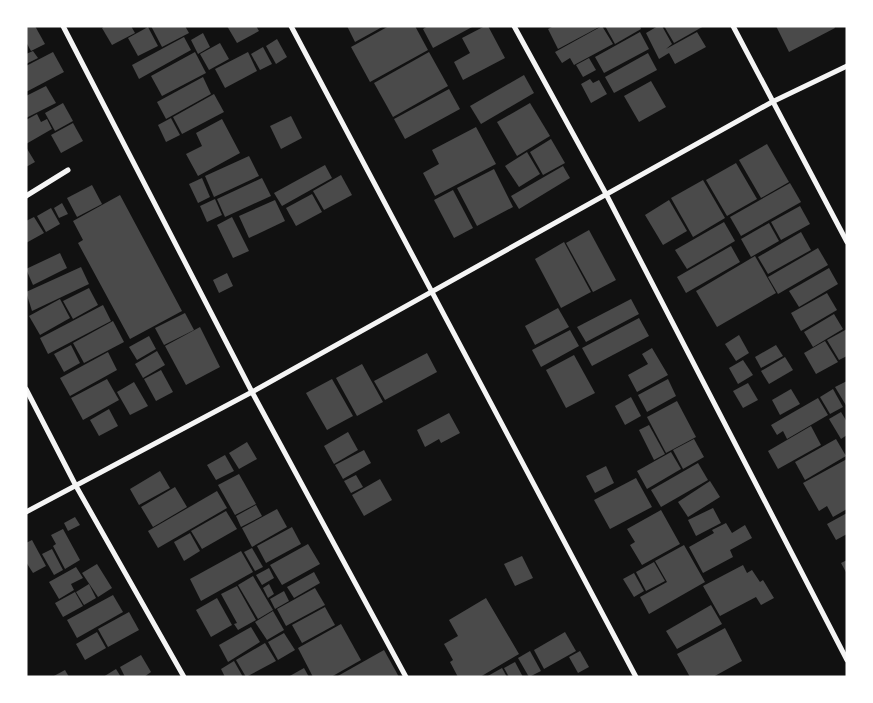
<svg xmlns="http://www.w3.org/2000/svg" width="873" height="703" font-family="'Asap Condensed',sans-serif">
	<style>
		.building { fill: #4a4a4a }
		.lines { fill: none; stroke-linecap: round; stroke-linejoin: round }
		.minor { stroke: #f5f5f5; stroke-width: 5 }
	</style>
	<rect width="100%" height="100%" fill="#111"/>
	<g class="building">
		<polygon points="26,26 35,26 45,44 31,51 26,42"/>
		<polygon points="105,26 131,26 135,33 112,45 102,28"/>
		<polygon points="151,26 185,26 189,33 162,47"/>
		<polygon points="227,26 256,26 259,31 237,43"/>
		<polygon points="347,26 384,26 355,42"/>
		<polygon points="389,26 415,26 428,50 370,82 351,47"/>
		<polygon points="428,26 474,26 433,48 423,29"/>
		<polygon points="485,26 488,26 505,58 463,80 454,62 470,53 462,38"/>
		<polygon points="554,26 601,26 558,49 548,29"/>
		<polygon points="602,26 613,44 574,65 570,58 562,63 555,52"/>
		<polygon points="605,26 640,26 641,29 615,44"/>
		<polygon points="658,26 662,26 672,44 666,49 697,32 706,47 675,64 669,53 659,59 646,33"/>
		<polygon points="664,26 704,26 674,43"/>
		<polygon points="776,26 834,26 835,28 789,52"/>
		<polygon points="148,27 158,46 138,56 128,38"/>
		<polygon points="640,32 649,49 604,73 595,57"/>
		<polygon points="203,33 210,47 198,54 191,40"/>
		<polygon points="184,37 191,50 139,79 132,65"/>
		<polygon points="277,39 287,57 276,64 266,46"/>
		<polygon points="220,43 229,59 209,70 200,54"/>
		<polygon points="263,47 272,64 260,70 251,54"/>
		<polygon points="33,51 38,58 26,64 26,54"/>
		<polygon points="53,52 64,72 26,92 26,66"/>
		<polygon points="195,52 206,73 162,96 151,76"/>
		<polygon points="248,52 257,71 225,88 215,69"/>
		<polygon points="429,52 448,86 393,117 374,83"/>
		<polygon points="648,53 657,70 614,93 605,77"/>
		<polygon points="589,58 596,70 583,77 576,65"/>
		<polygon points="524,75 534,93 481,124 470,106"/>
		<polygon points="203,77 211,94 166,119 157,102"/>
		<polygon points="590,79 593,83 599,80 607,94 591,103 581,84"/>
		<polygon points="651,81 666,107 639,122 624,96"/>
		<polygon points="46,86 56,103 26,118 26,96"/>
		<polygon points="449,89 460,109 405,139 394,119"/>
		<polygon points="214,94 224,112 182,134 173,117"/>
		<polygon points="63,103 73,121 55,131 45,113"/>
		<polygon points="530,103 550,136 517,156 497,122"/>
		<polygon points="37,114 41,122 47,119 52,129 26,144 26,120"/>
		<polygon points="291,116 302,138 281,149 270,126"/>
		<polygon points="171,118 180,135 166,142 158,125"/>
		<polygon points="222,119 240,153 198,176 186,154 202,146 196,133"/>
		<polygon points="73,123 83,141 61,153 51,135"/>
		<polygon points="476,127 496,164 435,196 423,173 439,164 432,150"/>
		<polygon points="551,139 565,163 543,175 530,152"/>
		<polygon points="767,144 789,182 761,198 739,160"/>
		<polygon points="26,147 35,162 26,167"/>
		<polygon points="527,152 540,174 519,187 505,166"/>
		<polygon points="249,156 259,176 214,197 205,176"/>
		<polygon points="736,163 757,199 727,216 706,180"/>
		<polygon points="325,165 332,178 282,206 274,193"/>
		<polygon points="563,166 570,178 519,209 511,196"/>
		<polygon points="494,169 513,207 477,226 457,188"/>
		<polygon points="341,175 352,195 324,210 313,191"/>
		<polygon points="202,178 210,197 198,203 189,184"/>
		<polygon points="262,178 271,196 225,217 217,199"/>
		<polygon points="703,180 725,218 693,237 671,198"/>
		<polygon points="790,183 801,202 741,236 730,217"/>
		<polygon points="92,185 102,204 77,217 67,198"/>
		<polygon points="453,190 473,228 454,238 434,200"/>
		<polygon points="312,194 322,212 296,226 286,208"/>
		<polygon points="120,195 182,311 130,339 78,243 83,240 73,221"/>
		<polygon points="215,199 222,215 207,222 200,206"/>
		<polygon points="275,200 285,221 249,238 239,216"/>
		<polygon points="669,200 687,231 663,245 645,215"/>
		<polygon points="62,203 68,214 59,218 54,208"/>
		<polygon points="800,206 810,224 781,240 771,222"/>
		<polygon points="51,208 60,224 46,232 37,216"/>
		<polygon points="34,217 44,233 26,243 26,221"/>
		<polygon points="232,217 249,251 233,258 217,225"/>
		<polygon points="724,222 735,241 687,269 675,250"/>
		<polygon points="769,223 779,241 751,257 741,239"/>
		<polygon points="589,230 616,280 593,292 566,243"/>
		<polygon points="801,232 811,250 768,274 758,257"/>
		<polygon points="564,242 591,292 561,308 535,259"/>
		<polygon points="731,246 740,262 686,293 677,277"/>
		<polygon points="818,248 828,265 778,294 768,277"/>
		<polygon points="60,253 67,268 33,285 26,269"/>
		<polygon points="755,256 776,293 717,327 696,291"/>
		<polygon points="81,267 89,284 32,311 26,292"/>
		<polygon points="829,268 838,284 799,307 789,291"/>
		<polygon points="227,273 233,286 219,293 213,280"/>
		<polygon points="89,288 98,305 73,319 63,301"/>
		<polygon points="827,293 837,310 801,331 791,313"/>
		<polygon points="60,299 70,318 40,335 29,316"/>
		<polygon points="631,299 639,314 586,342 577,327"/>
		<polygon points="103,305 111,321 48,354 40,338"/>
		<polygon points="558,308 569,327 535,345 525,326"/>
		<polygon points="185,313 194,330 164,345 155,328"/>
		<polygon points="834,314 843,329 813,347 804,332"/>
		<polygon points="639,318 649,336 592,366 582,348"/>
		<polygon points="113,321 124,342 84,363 73,343"/>
		<polygon points="200,327 220,367 186,385 165,346"/>
		<polygon points="847,329 847,356 839,360 827,340"/>
		<polygon points="570,330 579,346 541,367 532,350"/>
		<polygon points="739,335 749,353 736,361 725,344"/>
		<polygon points="149,336 156,349 137,360 129,347"/>
		<polygon points="825,341 838,362 816,374 804,353"/>
		<polygon points="71,345 80,363 64,372 54,354"/>
		<polygon points="776,345 783,356 761,368 755,357"/>
		<polygon points="652,348 668,375 637,392 628,375 648,364 642,354"/>
		<polygon points="157,351 165,365 143,378 135,364"/>
		<polygon points="108,352 117,370 70,396 60,378"/>
		<polygon points="427,353 437,372 385,400 374,381"/>
		<polygon points="574,355 595,393 566,408 546,370"/>
		<polygon points="785,357 793,370 769,384 761,371"/>
		<polygon points="743,360 753,375 738,384 729,368"/>
		<polygon points="362,364 383,402 357,416 336,378"/>
		<polygon points="161,370 173,392 156,401 144,379"/>
		<polygon points="107,379 119,400 83,420 71,398"/>
		<polygon points="332,379 353,416 327,430 306,393"/>
		<polygon points="668,379 676,396 647,412 638,395"/>
		<polygon points="847,381 847,407 835,387"/>
		<polygon points="134,382 148,406 130,415 117,392"/>
		<polygon points="748,383 758,400 743,408 733,391"/>
		<polygon points="791,389 800,404 780,415 772,400"/>
		<polygon points="833,389 843,407 830,414 820,397"/>
		<polygon points="631,397 641,416 625,425 615,406"/>
		<polygon points="818,398 828,415 787,439 783,431 777,435 771,425"/>
		<polygon points="677,401 696,437 666,453 647,417"/>
		<polygon points="109,409 118,426 99,436 90,420"/>
		<polygon points="841,412 847,422 847,435 841,439 829,419"/>
		<polygon points="449,413 460,433 441,443 439,439 425,447 417,430"/>
		<polygon points="649,425 665,454 654,460 639,430"/>
		<polygon points="811,426 821,445 778,469 768,451"/>
		<polygon points="348,432 358,450 334,464 324,446"/>
		<polygon points="694,439 704,457 683,469 673,450"/>
		<polygon points="836,439 846,456 805,480 795,462"/>
		<polygon points="247,442 257,459 239,469 229,453"/>
		<polygon points="364,450 371,463 343,479 335,465"/>
		<polygon points="671,452 681,469 647,489 637,471"/>
		<polygon points="225,455 234,471 216,480 207,465"/>
		<polygon points="847,459 847,509 833,517 827,506 819,511 803,483"/>
		<polygon points="698,463 708,480 661,507 651,490"/>
		<polygon points="606,466 614,483 595,493 586,476"/>
		<polygon points="160,471 170,488 139,505 130,489"/>
		<polygon points="239,474 256,504 235,515 218,485"/>
		<polygon points="356,475 363,487 351,493 344,481"/>
		<polygon points="636,478 652,507 610,529 594,500"/>
		<polygon points="380,479 392,500 364,516 352,495"/>
		<polygon points="710,481 720,497 688,517 678,502"/>
		<polygon points="175,487 187,507 153,527 141,507"/>
		<polygon points="217,491 227,508 158,548 148,531"/>
		<polygon points="256,505 262,516 241,527 236,516"/>
		<polygon points="713,508 721,523 696,536 688,520"/>
		<polygon points="277,509 287,527 252,547 242,528"/>
		<polygon points="661,510 680,544 642,565 630,545 635,542 627,529"/>
		<polygon points="226,511 237,529 202,549 191,531"/>
		<polygon points="847,513 847,534 836,540 827,524"/>
		<polygon points="75,517 80,525 68,531 64,523"/>
		<polygon points="726,523 732,533 745,525 752,538 730,550 733,557 703,573 689,547 714,533 712,530"/>
		<polygon points="292,527 301,544 266,563 257,546"/>
		<polygon points="63,529 80,560 65,569 53,546 56,544 51,535"/>
		<polygon points="190,533 200,551 184,561 174,542"/>
		<polygon points="32,540 46,566 33,573 26,562 26,543"/>
		<polygon points="308,544 320,564 282,585 270,565"/>
		<polygon points="684,545 705,582 649,614 640,597 667,582 655,561"/>
		<polygon points="252,548 263,567 255,571 244,552"/>
		<polygon points="52,549 63,570 54,575 42,554"/>
		<polygon points="241,551 253,572 201,601 190,579"/>
		<polygon points="522,556 533,578 515,586 504,564"/>
		<polygon points="847,560 847,574 841,563"/>
		<polygon points="654,562 665,581 646,591 636,572"/>
		<polygon points="97,564 112,588 98,597 82,573"/>
		<polygon points="743,565 747,573 752,570 760,582 763,580 774,598 761,605 756,597 720,616 703,586"/>
		<polygon points="76,567 83,578 71,584 74,590 59,599 49,582"/>
		<polygon points="269,568 274,578 262,585 256,575"/>
		<polygon points="314,572 320,583 294,598 287,587"/>
		<polygon points="634,573 644,591 634,597 623,579"/>
		<polygon points="253,576 273,610 258,619 238,585"/>
		<polygon points="89,584 96,598 84,605 76,592"/>
		<polygon points="269,584 274,594 268,598 263,588"/>
		<polygon points="237,586 256,620 238,630 234,624 237,623 221,594"/>
		<polygon points="315,588 325,605 286,626 277,609"/>
		<polygon points="284,591 289,601 275,609 270,599"/>
		<polygon points="75,592 83,606 63,617 55,603"/>
		<polygon points="113,595 123,612 77,638 67,620"/>
		<polygon points="217,598 232,625 211,637 196,610"/>
		<polygon points="486,598 519,654 480,677 458,677 450,662 453,660 444,644 458,636 449,620"/>
		<polygon points="711,605 722,624 677,649 666,631"/>
		<polygon points="325,607 335,625 302,643 292,625"/>
		<polygon points="273,611 284,630 267,640 255,622"/>
		<polygon points="129,612 139,630 108,647 98,629"/>
		<polygon points="341,624 361,660 331,677 313,677 298,648"/>
		<polygon points="251,627 260,642 228,662 219,645"/>
		<polygon points="725,628 742,661 713,677 690,677 677,654"/>
		<polygon points="97,632 106,648 85,660 76,644"/>
		<polygon points="565,632 576,651 544,669 534,650"/>
		<polygon points="284,633 295,650 278,660 268,642"/>
		<polygon points="265,643 276,661 246,677 236,660"/>
		<polygon points="384,650 399,677 336,677"/>
		<polygon points="530,651 541,671 529,677 518,658"/>
		<polygon points="580,651 589,667 578,673 569,657"/>
		<polygon points="141,655 151,672 144,677 125,677 120,667"/>
		<polygon points="234,661 243,677 225,677 221,669"/>
		<polygon points="515,662 523,677 509,677 504,668"/>
		<polygon points="304,668 309,677 288,677"/>
		<polygon points="502,668 507,677 486,677"/>
		<polygon points="116,669 121,677 103,677"/>
		<polygon points="65,670 69,677 52,677"/>
	</g>
	<g class="lines">
		<g class="minor">
			<polyline points="63,26 252,392 406,677"/>
			<polyline points="291,26 636,677"/>
			<polyline points="514,26 606,194 847,660"/>
			<polyline points="733,26 847,242"/>
			<polyline points="26,196 68,170"/>
			<polyline points="26,389 76,486 184,677"/>
			<polyline points="26,512 252,392 772,102 847,66"/>
		</g>
	</g>
	<rect width="873" height="703" fill="none" stroke="#ffffff" stroke-width="55"/>
</svg>
